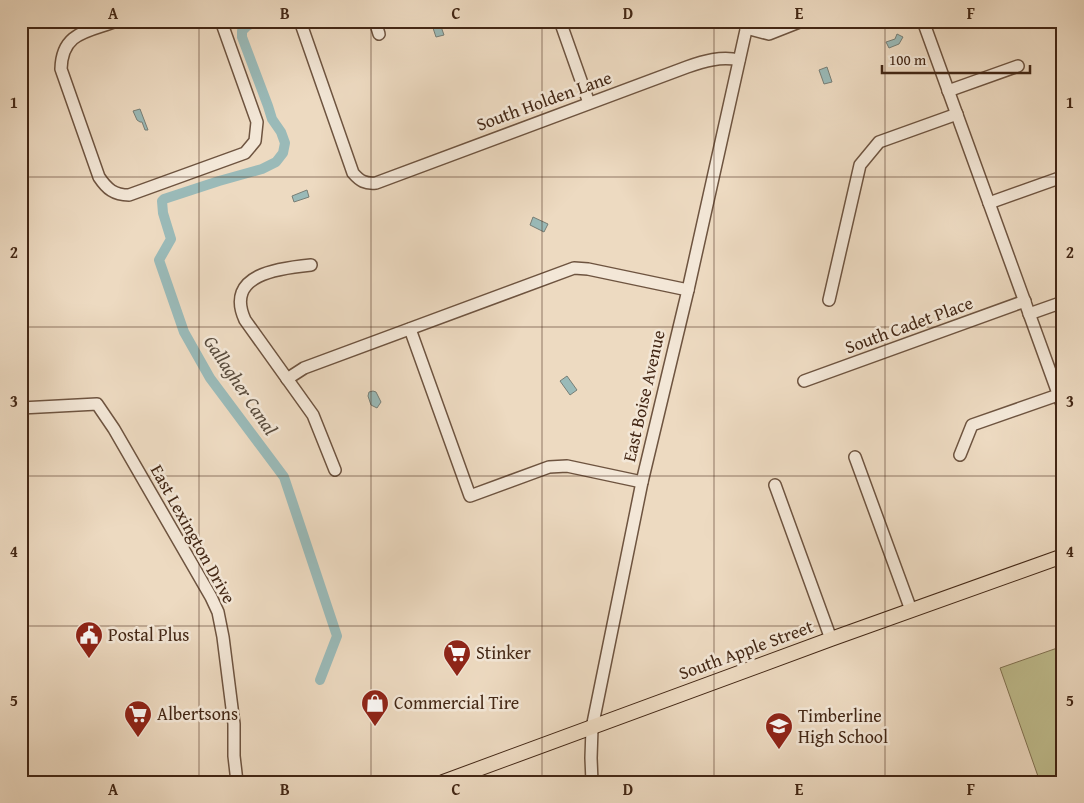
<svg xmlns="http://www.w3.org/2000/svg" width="1084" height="803" font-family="'Gentium Book Plus',serif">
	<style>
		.green { fill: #bfbd8e; stroke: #817252 }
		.water { fill: #9abab8; stroke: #777f77 }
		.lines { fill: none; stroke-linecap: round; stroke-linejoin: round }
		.canal { stroke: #9abab8; stroke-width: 10 }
		.minor-casing { stroke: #6e5440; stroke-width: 14 }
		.major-casing { stroke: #432715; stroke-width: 16 }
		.minor { stroke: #f3e7d7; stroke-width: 11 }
		.major { stroke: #eddac1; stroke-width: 14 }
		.grid { fill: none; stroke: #432715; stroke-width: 1; stroke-opacity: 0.55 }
		.labels { text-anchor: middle; stroke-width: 5; stroke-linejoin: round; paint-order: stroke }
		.street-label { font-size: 18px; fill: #432715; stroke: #f3e7d7 }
		.poi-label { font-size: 18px; fill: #432715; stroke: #f3e7d7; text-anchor: start }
		.water-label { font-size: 19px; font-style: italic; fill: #594c3e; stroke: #f3e7d7 }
		.neatline { fill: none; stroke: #432715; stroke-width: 2 }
		.grid-label { font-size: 16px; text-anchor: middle; font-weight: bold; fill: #432715 }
	</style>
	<rect width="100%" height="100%" fill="#eddac1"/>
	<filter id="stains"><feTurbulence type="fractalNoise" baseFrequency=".004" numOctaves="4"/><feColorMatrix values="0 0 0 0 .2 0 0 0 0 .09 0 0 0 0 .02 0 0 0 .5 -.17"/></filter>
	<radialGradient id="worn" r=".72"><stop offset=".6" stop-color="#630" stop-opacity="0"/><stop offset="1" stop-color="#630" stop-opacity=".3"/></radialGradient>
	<polygon class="green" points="1063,646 1063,782 1040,782 1000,668"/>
	<g class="water">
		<polygon points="434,21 439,21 444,35 436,37 431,22"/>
		<polygon points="897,34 903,37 899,44 889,48 886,42 895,39"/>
		<polygon points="827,67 832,82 824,84 819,70"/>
		<polygon points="140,109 148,130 145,130 142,122 140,122 137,120 133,111"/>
		<polygon points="307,190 309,197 294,202 292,196"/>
		<polygon points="533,217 548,224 544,232 530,225"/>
		<polygon points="567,376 577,390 570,395 560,381"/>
		<polygon points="373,391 376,392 381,402 377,408 371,405 368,396 369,392"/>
	</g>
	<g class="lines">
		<polyline class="canal" points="257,21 247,26 242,31 242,37 268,106 272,119 281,132 285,143 283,153 276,162 262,169 219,181 164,199 162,201 163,213 171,239 159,260 184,332 210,378 284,477 337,636 320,680"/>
		<g class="minor-casing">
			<g id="minor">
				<path d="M117 21C87 32 62 32 61 69L99 177C107 189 114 195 129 195L245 153 255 141 257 122 221 21"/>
				<path d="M300 21 353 173C360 181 365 184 376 183L687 67C704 61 721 56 739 60"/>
				<polyline points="375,21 379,34"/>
				<polyline points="560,21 589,103"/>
				<polyline points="923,21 1063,407"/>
				<polyline points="746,28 769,34 802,21"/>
				<polyline points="948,91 1018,66"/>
				<polyline points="989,203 1062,177"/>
				<path d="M311 265C280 268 224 274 245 320L313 415 335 470"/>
				<polyline points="829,300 860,165 879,142 957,114"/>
				<polyline points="1029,314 1063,302"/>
				<polyline points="410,329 470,496 549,467 567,466 642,482"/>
				<polyline points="287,379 304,368 574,268 588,269 688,290"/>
				<polyline points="804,381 1025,301"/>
				<polyline points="21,408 97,404 114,429 211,597 218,612 223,637 234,724 234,756 237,782"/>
				<polyline points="960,455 972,425 1058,395"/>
				<polyline points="855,457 911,610"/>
				<polyline points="775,485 831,639"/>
				<polyline points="592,782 591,758 592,728 642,482 688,290 748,21"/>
			</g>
		</g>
		<g class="major-casing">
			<polyline id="major" points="443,782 831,639 1063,556"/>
		</g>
		<use href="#minor" class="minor"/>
		<use href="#major" class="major"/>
	</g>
	<path class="grid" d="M199 21V782M371 21V782M542 21V782M714 21V782M885 21V782M21 177H1063M21 327H1063M21 476H1063M21 626H1063"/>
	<defs>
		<g id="civic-pin" transform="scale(1.4375)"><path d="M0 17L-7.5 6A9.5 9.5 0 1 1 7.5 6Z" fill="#8f2418" stroke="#f3e7d7"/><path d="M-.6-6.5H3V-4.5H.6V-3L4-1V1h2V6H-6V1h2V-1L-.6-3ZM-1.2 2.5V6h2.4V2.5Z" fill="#fff"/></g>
		<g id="supermarket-pin" transform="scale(1.4375)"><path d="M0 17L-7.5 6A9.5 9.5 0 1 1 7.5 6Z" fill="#8f2418" stroke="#f3e7d7"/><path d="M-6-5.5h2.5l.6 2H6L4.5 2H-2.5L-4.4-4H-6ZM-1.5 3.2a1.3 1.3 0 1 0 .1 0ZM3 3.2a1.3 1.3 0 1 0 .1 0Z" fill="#fff"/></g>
		<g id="shop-pin" transform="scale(1.4375)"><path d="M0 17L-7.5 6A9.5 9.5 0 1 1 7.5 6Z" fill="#8f2418" stroke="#f3e7d7"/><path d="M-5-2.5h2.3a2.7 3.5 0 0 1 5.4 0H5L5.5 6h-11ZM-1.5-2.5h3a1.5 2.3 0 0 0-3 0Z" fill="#fff"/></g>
		<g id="school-pin" transform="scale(1.4375)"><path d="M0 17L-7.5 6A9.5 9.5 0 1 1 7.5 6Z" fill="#8f2418" stroke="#f3e7d7"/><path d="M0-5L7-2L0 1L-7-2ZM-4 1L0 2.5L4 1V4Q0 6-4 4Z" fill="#fff"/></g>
	</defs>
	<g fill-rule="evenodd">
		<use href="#civic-pin" x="89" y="635"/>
		<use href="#supermarket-pin" x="457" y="653"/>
		<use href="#shop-pin" x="375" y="703"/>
		<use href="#supermarket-pin" x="138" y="714"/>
		<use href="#school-pin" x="779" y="726"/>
	</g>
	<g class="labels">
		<g class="street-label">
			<text transform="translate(544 101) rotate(-20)" y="6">South Holden Lane</text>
			<text transform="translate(909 325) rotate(-20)" y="6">South Cadet Place</text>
			<text transform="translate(644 396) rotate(-77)" y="6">East Boise Avenue</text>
			<text transform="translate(193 534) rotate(61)" y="6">East Lexington Drive</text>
			<text transform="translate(746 650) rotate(-20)" y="6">South Apple Street</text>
		</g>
		<g class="poi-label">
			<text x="108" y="641">Postal Plus</text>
			<text x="476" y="659">Stinker</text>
			<text x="394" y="709">Commercial Tire</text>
			<text x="157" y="720">Albertsons</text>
			<text x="798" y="722">Timberline<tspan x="798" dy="21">High School</tspan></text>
		</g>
		<g class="water-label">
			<text transform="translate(241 385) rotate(56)" y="7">Gallagher Canal</text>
		</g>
	</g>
	<rect width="1084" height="803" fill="none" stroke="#eddac1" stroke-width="55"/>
	<path d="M882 65v8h148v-8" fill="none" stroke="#432715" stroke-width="2.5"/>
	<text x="889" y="65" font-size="15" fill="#432715" stroke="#f3e7d7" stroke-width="4" paint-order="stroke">100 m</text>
	<rect x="28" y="28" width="1028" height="748" class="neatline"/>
	<g class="grid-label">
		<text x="113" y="19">A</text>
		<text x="285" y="19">B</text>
		<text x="456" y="19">C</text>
		<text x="628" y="19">D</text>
		<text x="799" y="19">E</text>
		<text x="971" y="19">F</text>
		<text x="14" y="108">1</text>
		<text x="1070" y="108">1</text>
		<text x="14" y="258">2</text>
		<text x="1070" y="258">2</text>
		<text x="14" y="407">3</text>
		<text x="1070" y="407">3</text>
		<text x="14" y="557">4</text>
		<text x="1070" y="557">4</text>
		<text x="14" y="706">5</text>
		<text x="1070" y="706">5</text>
		<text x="113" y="795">A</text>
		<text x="285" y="795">B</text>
		<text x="456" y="795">C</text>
		<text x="628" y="795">D</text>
		<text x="799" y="795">E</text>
		<text x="971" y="795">F</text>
	</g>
	<rect width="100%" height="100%" filter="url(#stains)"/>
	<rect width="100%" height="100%" fill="url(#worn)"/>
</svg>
